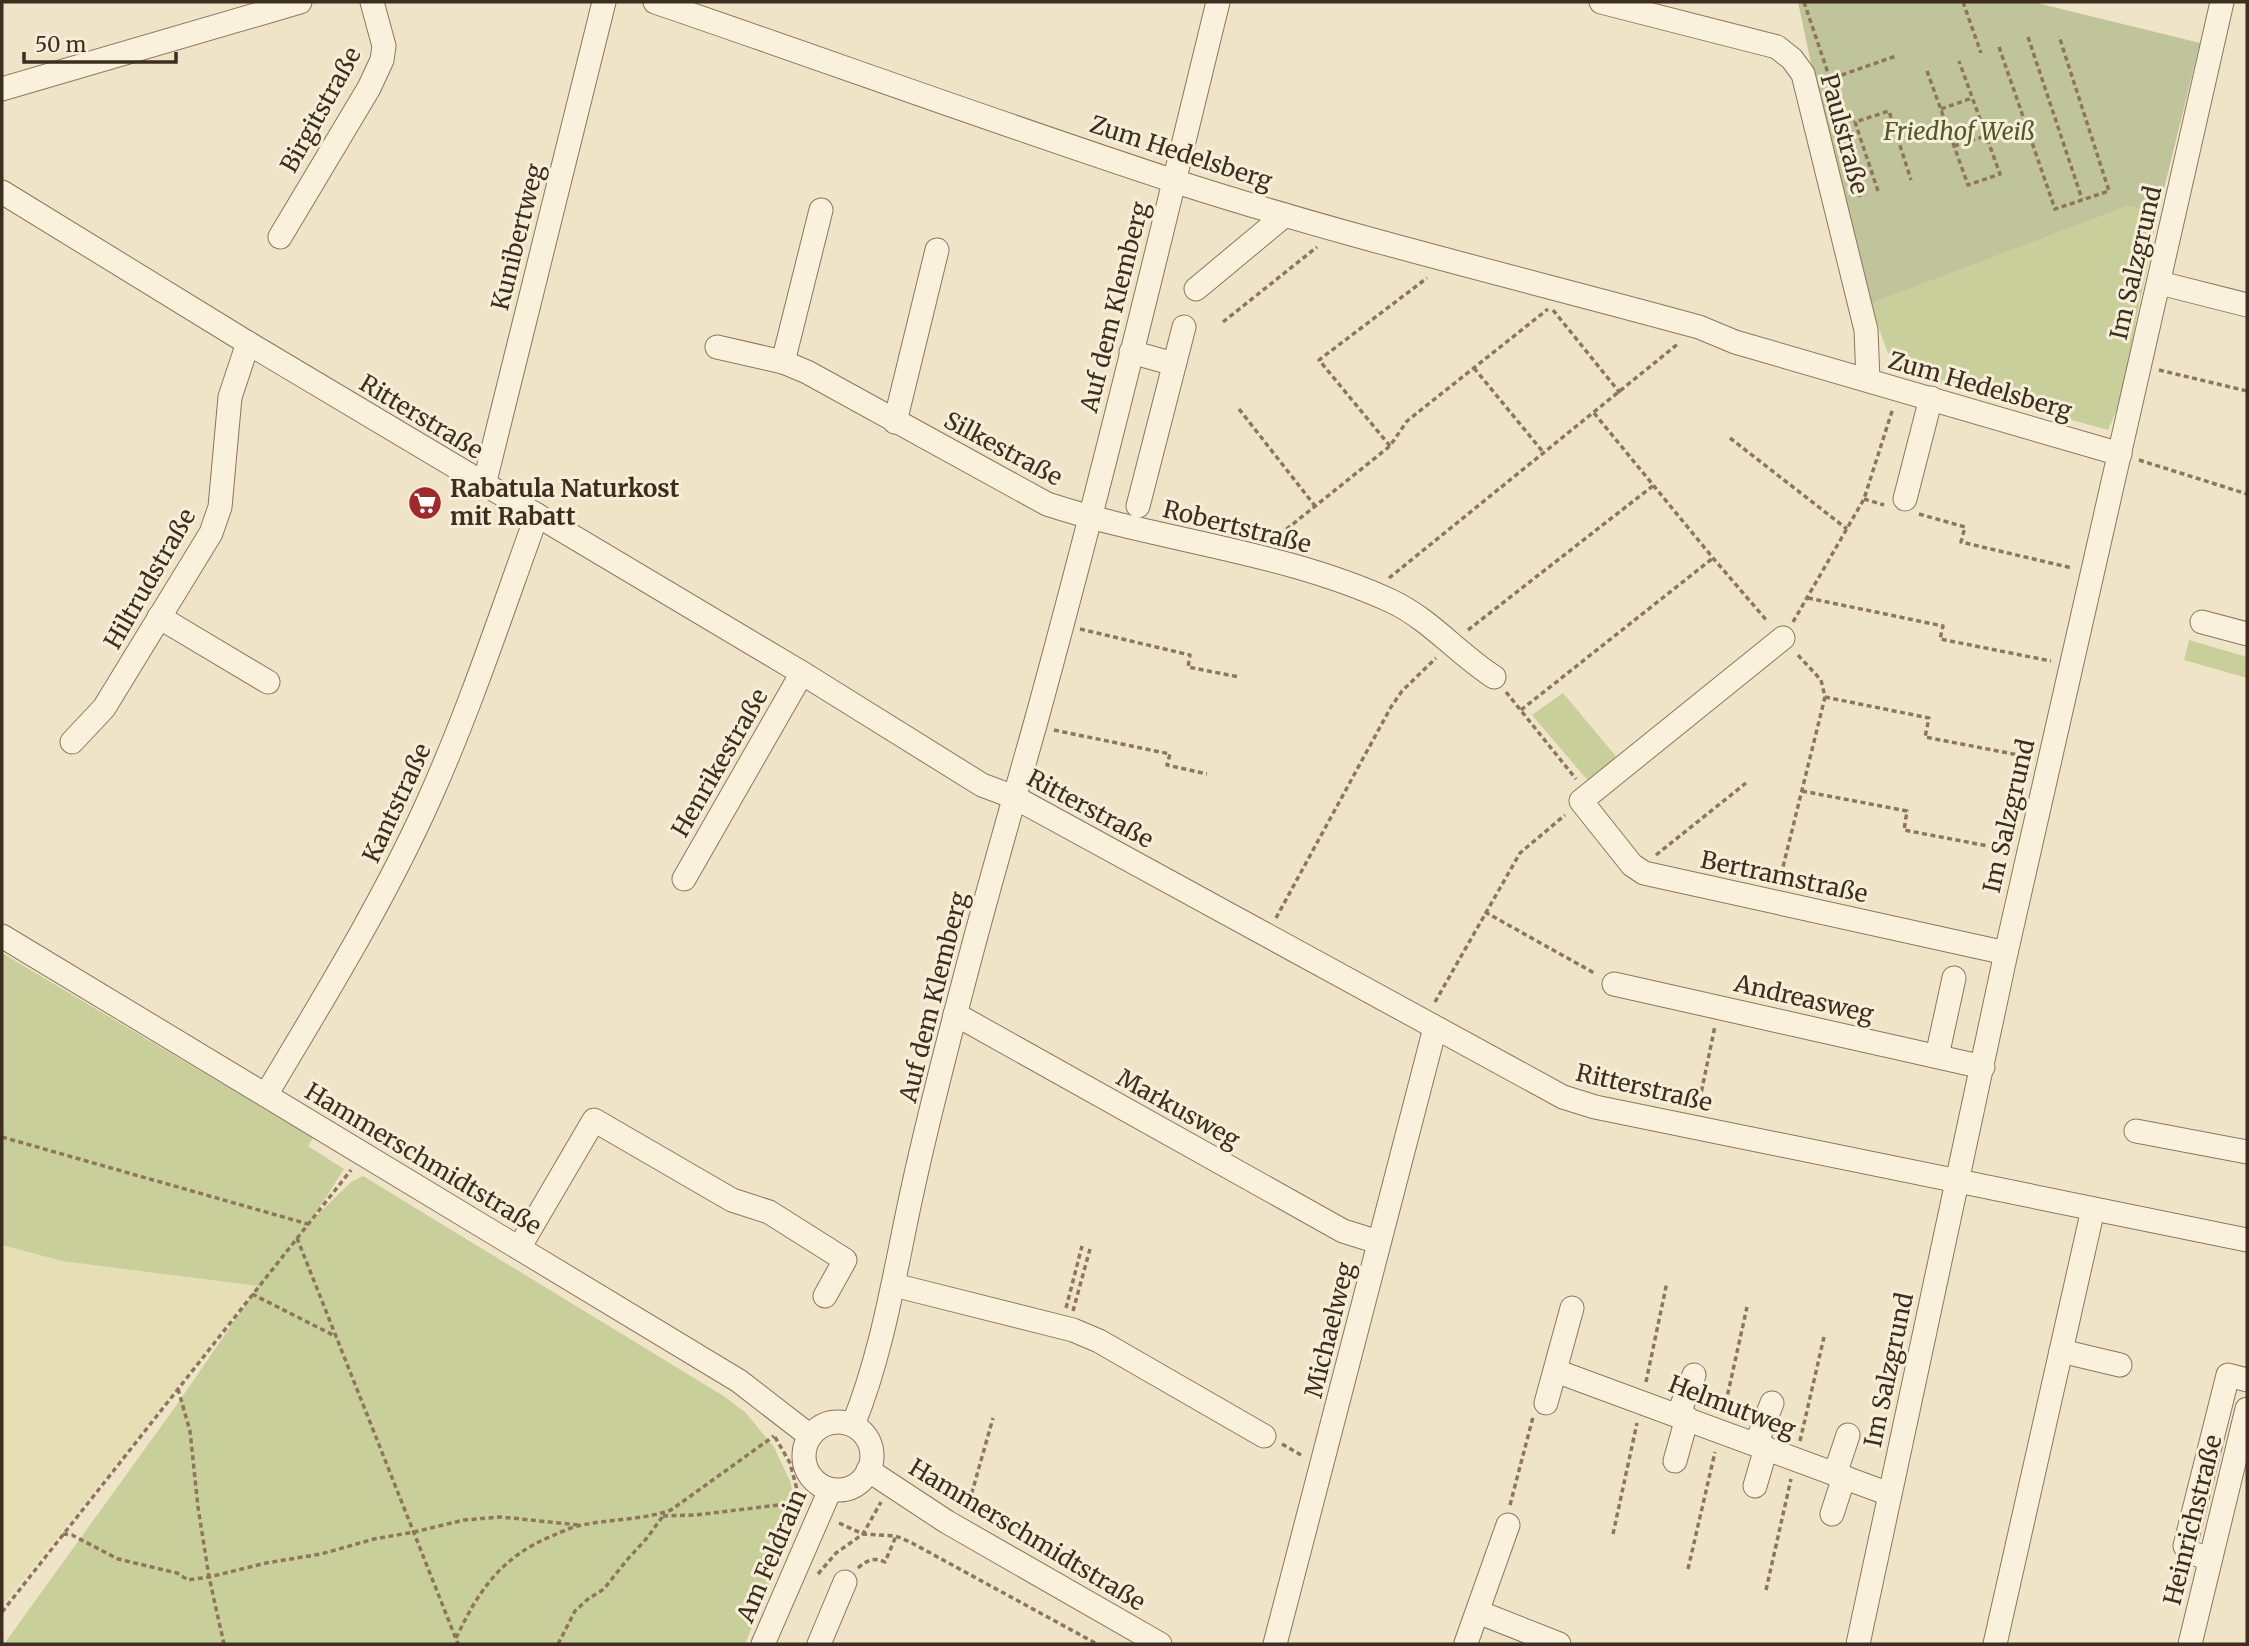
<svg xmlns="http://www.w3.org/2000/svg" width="2249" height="1646" font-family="Merriweather,serif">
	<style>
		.farmland { fill: #e6deb5 }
		.green { fill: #c9cf9b }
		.cemetery { fill: #bfc49a }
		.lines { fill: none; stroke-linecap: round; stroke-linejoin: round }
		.minor-casing { stroke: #8d765c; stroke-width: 25 }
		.path { stroke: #8d765c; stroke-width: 3.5; stroke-dasharray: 5 3.5; stroke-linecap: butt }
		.minor { stroke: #faf1dc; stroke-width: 23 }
		.labels { text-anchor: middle; stroke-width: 6; stroke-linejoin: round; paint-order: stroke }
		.street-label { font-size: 24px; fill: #3d2e20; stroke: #f7eed8 }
		.park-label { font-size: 24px; font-style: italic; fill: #4d5a26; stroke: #f7eed8 }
		.poi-label { font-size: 24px; font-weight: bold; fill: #3d2e20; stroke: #f7eed8; text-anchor: start }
	</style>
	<rect width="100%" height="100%" fill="#f0e4c8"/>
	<polygon class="farmland" points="2,1245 62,1261 258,1286 2,1606"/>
	<g class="green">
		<polygon points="2128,206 2158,213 2119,405 2108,430 1919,378 1898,367 1887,351 1870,304"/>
		<polygon points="2189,640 2247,657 2247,678 2184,660"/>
		<polygon points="1563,693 1619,760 1590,783 1532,715"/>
		<polygon points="2,953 313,1138 308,1146 344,1169 311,1221 351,1182 363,1176 722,1395 745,1412 774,1447 790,1481 798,1514 745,1644 4,1644 178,1403 258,1286 62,1261 2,1245"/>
	</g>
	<polygon class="cemetery" points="1798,2 2033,2 2200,43 2158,213 2128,206 1870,304 1825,129"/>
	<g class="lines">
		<g class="minor-casing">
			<g id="minor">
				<path d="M655 2C828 61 1000 124 1174 181 1347 237 1524 279 1699 327L1735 342 2120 454"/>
				<polyline points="1601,2 1777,47 1792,59 1803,74 1866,330 1868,380"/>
				<polyline points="2,89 300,2"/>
				<polyline points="2,192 248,343 802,673 982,785 1014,797 1563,1097 1595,1107 2247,1240"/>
				<polyline points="280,237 369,88 382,60 384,46 372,2"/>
				<polyline points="2160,283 2247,305"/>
				<polyline points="1196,289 1285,215"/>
				<path d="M717 347 783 362 807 372 1047 504C1160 541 1283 551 1391 601 1430 619 1458 654 1494 677"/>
				<polyline points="1131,352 1174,364"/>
				<polyline points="783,362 821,210"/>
				<polyline points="895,422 937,250"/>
				<polyline points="484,485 604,2"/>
				<polyline points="1905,499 1931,398"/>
				<polyline points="1138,506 1184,327"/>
				<polyline points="159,617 268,682"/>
				<polyline points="2202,622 2247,634"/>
				<polyline points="1783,638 1581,801 1632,865 1644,873 2006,953"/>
				<polyline points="72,742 104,708 211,533 220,507 230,397 248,343"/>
				<polyline points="684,879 802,673"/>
				<polyline points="2,936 739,1381 810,1436"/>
				<polyline points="1614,984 1983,1067"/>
				<polyline points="955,1014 1343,1231 1378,1242"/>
				<polyline points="1937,1056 1954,978"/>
				<path d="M266 1095C323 999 382 904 428 802 470 709 502 611 537 515"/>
				<polyline points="2136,1131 2247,1152"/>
				<polyline points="519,1248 594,1120 732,1200 769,1212 845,1260 825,1296"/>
				<polyline points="894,1285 1073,1330 1099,1341 1264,1436"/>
				<polyline points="2061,1351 2120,1365"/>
				<polyline points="1556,1371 1889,1494"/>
				<polyline points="1546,1403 1572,1308"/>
				<polyline points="1678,1415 1694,1375"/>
				<circle cx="838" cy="1456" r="34"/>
				<path d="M853 1425C881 1356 893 1283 908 1211 924 1134 944 1057 964 981 986 896 1011 810 1035 725 1101 485 1159 243 1218 2"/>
				<polyline points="1756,1444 1772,1403"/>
				<polyline points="1675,1461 1687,1418"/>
				<polyline points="868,1470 947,1522 1160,1644"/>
				<polyline points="1835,1474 1848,1435"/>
				<polyline points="1755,1486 1766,1448"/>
				<polyline points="1832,1514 1844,1477"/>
				<polyline points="2210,1559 2189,1552 2185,1546 2228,1375 2247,1380"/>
				<polyline points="1478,1612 1559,1644"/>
				<polyline points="1466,1643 1508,1525"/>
				<polyline points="763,1644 830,1490"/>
				<polyline points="819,1644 845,1582"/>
				<path d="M1275 1644C1330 1439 1381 1233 1435 1028"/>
				<polyline points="1858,1644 2006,953 2222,2"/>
				<polyline points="1995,1644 2093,1209"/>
				<polyline points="2190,1644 2247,1409"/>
			</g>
		</g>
		<g class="path">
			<polyline points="1804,2 1830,79 1896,56"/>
			<polyline points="1963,2 1981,53"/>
			<polyline points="2028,37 2082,199"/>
			<polyline points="1999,47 2055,209 2109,191 2059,36"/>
			<polyline points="1927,71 1968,185 2000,174 1959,61"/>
			<polyline points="1941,109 1972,98"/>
			<polyline points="1954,146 1986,136"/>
			<polyline points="1851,169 1860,197"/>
			<polyline points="1878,191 1855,122 1889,111 1911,180"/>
			<polyline points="1553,310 1620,393"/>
			<polyline points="1223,322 1317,247"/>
			<polyline points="1474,368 1543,452"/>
			<polyline points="2159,370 2247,391"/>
			<polyline points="1239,409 1315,506"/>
			<polyline points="1594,413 1713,558 1768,622"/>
			<polyline points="1730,438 1847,529"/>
			<polyline points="1390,446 1319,360 1427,278"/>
			<polyline points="2139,460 2247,494"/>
			<polyline points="1864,499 1884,505"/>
			<polyline points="1919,514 1965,527 1961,542 2072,568"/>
			<polyline points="1273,540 1390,446 1407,421 1548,309"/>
			<polyline points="1389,578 1679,343"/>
			<polyline points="1808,598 1943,626 1940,639 2051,661"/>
			<polyline points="1793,622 1864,499 1893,408"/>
			<polyline points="1080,629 1190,655 1188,667 1239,677"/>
			<polyline points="1468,630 1654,485"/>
			<polyline points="1506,692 1576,779"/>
			<polyline points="1825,697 1929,718 1925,737 2029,757"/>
			<polyline points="1521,710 1713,558"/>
			<polyline points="1054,730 1170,754 1167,765 1207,774"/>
			<polyline points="1802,791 1907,811 1904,830 2009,850"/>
			<polyline points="1656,855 1746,783"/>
			<polyline points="1779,883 1825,697 1821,680 1797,654"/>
			<polyline points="1485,912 1596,974"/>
			<polyline points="1276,918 1391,707 1402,691 1436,658"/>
			<polyline points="1435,1002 1520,853 1565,815"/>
			<polyline points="1698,1108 1715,1026"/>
			<polyline points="2,1137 308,1224"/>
			<polyline points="297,1238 458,1644"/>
			<polyline points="252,1294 337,1337"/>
			<polyline points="1066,1308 1082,1246"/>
			<polyline points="1073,1311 1090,1249"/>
			<polyline points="1646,1382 1667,1282"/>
			<polyline points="178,1389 190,1431 198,1507 209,1577 224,1644"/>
			<polyline points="1724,1411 1747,1307"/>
			<polyline points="775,1437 790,1463 800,1501"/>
			<polyline points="1800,1441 1824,1337"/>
			<polyline points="1282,1444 1303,1456"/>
			<polyline points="1510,1505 1533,1417"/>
			<polyline points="967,1510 993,1418"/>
			<polyline points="663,1516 695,1515 787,1504 801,1507"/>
			<polyline points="839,1523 863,1534 896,1536 912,1543 1097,1644"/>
			<polyline points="63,1534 72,1535 118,1559 177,1573 188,1580 209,1577 266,1563 321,1554 374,1539 414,1532 464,1520 501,1517 578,1525"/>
			<polyline points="1613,1534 1637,1423"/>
			<path d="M858 1568C867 1560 874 1557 885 1562L896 1536"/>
			<polyline points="1688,1569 1715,1452"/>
			<polyline points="818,1574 836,1553 863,1534 881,1502"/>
			<polyline points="1766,1590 1791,1479"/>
			<polyline points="2,1612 351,1170"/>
			<path d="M456 1638C479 1590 501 1557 552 1536 561 1532 571 1527 582 1525 611 1519 643 1520 671 1510L774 1436"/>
			<polyline points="558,1644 575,1611 588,1599 604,1589 626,1561 647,1538 663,1516"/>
		</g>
		<use href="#minor" class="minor"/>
	</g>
	<defs>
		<g id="supermarket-disc" transform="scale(1.75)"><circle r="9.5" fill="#9e2a2b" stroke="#f7eed8"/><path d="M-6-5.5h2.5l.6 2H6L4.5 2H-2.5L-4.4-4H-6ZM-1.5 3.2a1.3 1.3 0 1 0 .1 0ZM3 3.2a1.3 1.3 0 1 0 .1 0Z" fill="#fff"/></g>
	</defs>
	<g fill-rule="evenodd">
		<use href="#supermarket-disc" x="425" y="503"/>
	</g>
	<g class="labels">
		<g class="street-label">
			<text transform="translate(321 110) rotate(-61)" y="8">Birgitstraße</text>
			<text transform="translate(1844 134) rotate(75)" y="8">Paulstraße</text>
			<text transform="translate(1181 153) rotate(18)" y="8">Zum Hedelsberg</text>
			<text transform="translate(518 237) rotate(-76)" y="8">Kunibertweg</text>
			<text transform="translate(2136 263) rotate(-77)" y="8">Im Salzgrund</text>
			<text transform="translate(1115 307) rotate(-76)" y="8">Auf dem Klemberg</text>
			<text transform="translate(1980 386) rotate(16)" y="8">Zum Hedelsberg</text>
			<text transform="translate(421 417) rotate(31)" y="8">Ritterstraße</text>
			<text transform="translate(1003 449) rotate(28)" y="8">Silkestraße</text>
			<text transform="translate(1237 527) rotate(14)" y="8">Robertstraße</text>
			<text transform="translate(150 579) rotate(-60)" y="8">Hiltrudstraße</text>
			<text transform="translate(720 763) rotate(-60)" y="8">Henrikestraße</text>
			<text transform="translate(397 803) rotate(-65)" y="8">Kantstraße</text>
			<text transform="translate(1090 809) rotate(28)" y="8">Ritterstraße</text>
			<text transform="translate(2009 816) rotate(-77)" y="8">Im Salzgrund</text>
			<text transform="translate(1784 877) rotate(12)" y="8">Bertramstraße</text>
			<text transform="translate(934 997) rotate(-76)" y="8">Auf dem Klemberg</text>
			<text transform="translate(1804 999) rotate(13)" y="8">Andreasweg</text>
			<text transform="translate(1644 1088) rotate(13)" y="8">Ritterstraße</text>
			<text transform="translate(1178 1109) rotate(29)" y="8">Markusweg</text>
			<text transform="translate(423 1159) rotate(31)" y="8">Hammerschmidtstraße</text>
			<text transform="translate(1330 1330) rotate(-76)" y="8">Michaelweg</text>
			<text transform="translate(1889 1370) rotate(-78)" y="8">Im Salzgrund</text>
			<text transform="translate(1732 1407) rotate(21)" y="8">Helmutweg</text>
			<text transform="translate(2193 1520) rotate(-76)" y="8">Heinrichstraße</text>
			<text transform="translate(1027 1535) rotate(31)" y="8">Hammerschmidtstraße</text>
			<text transform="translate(772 1556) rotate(-67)" y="8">Am Feldrain</text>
		</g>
		<g class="park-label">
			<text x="1959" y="140">Friedhof Weiß</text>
		</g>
		<g class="poi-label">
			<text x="450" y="497">Rabatula Naturkost<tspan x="450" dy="28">mit Rabatt</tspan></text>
		</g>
	</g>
	<rect width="2249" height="1646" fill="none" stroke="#3d2e20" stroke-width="7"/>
	<path d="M24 52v10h152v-10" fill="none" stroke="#3d2e20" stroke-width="3.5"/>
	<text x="35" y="52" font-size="21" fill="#3d2e20" stroke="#f7eed8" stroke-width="5" paint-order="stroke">50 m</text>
</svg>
